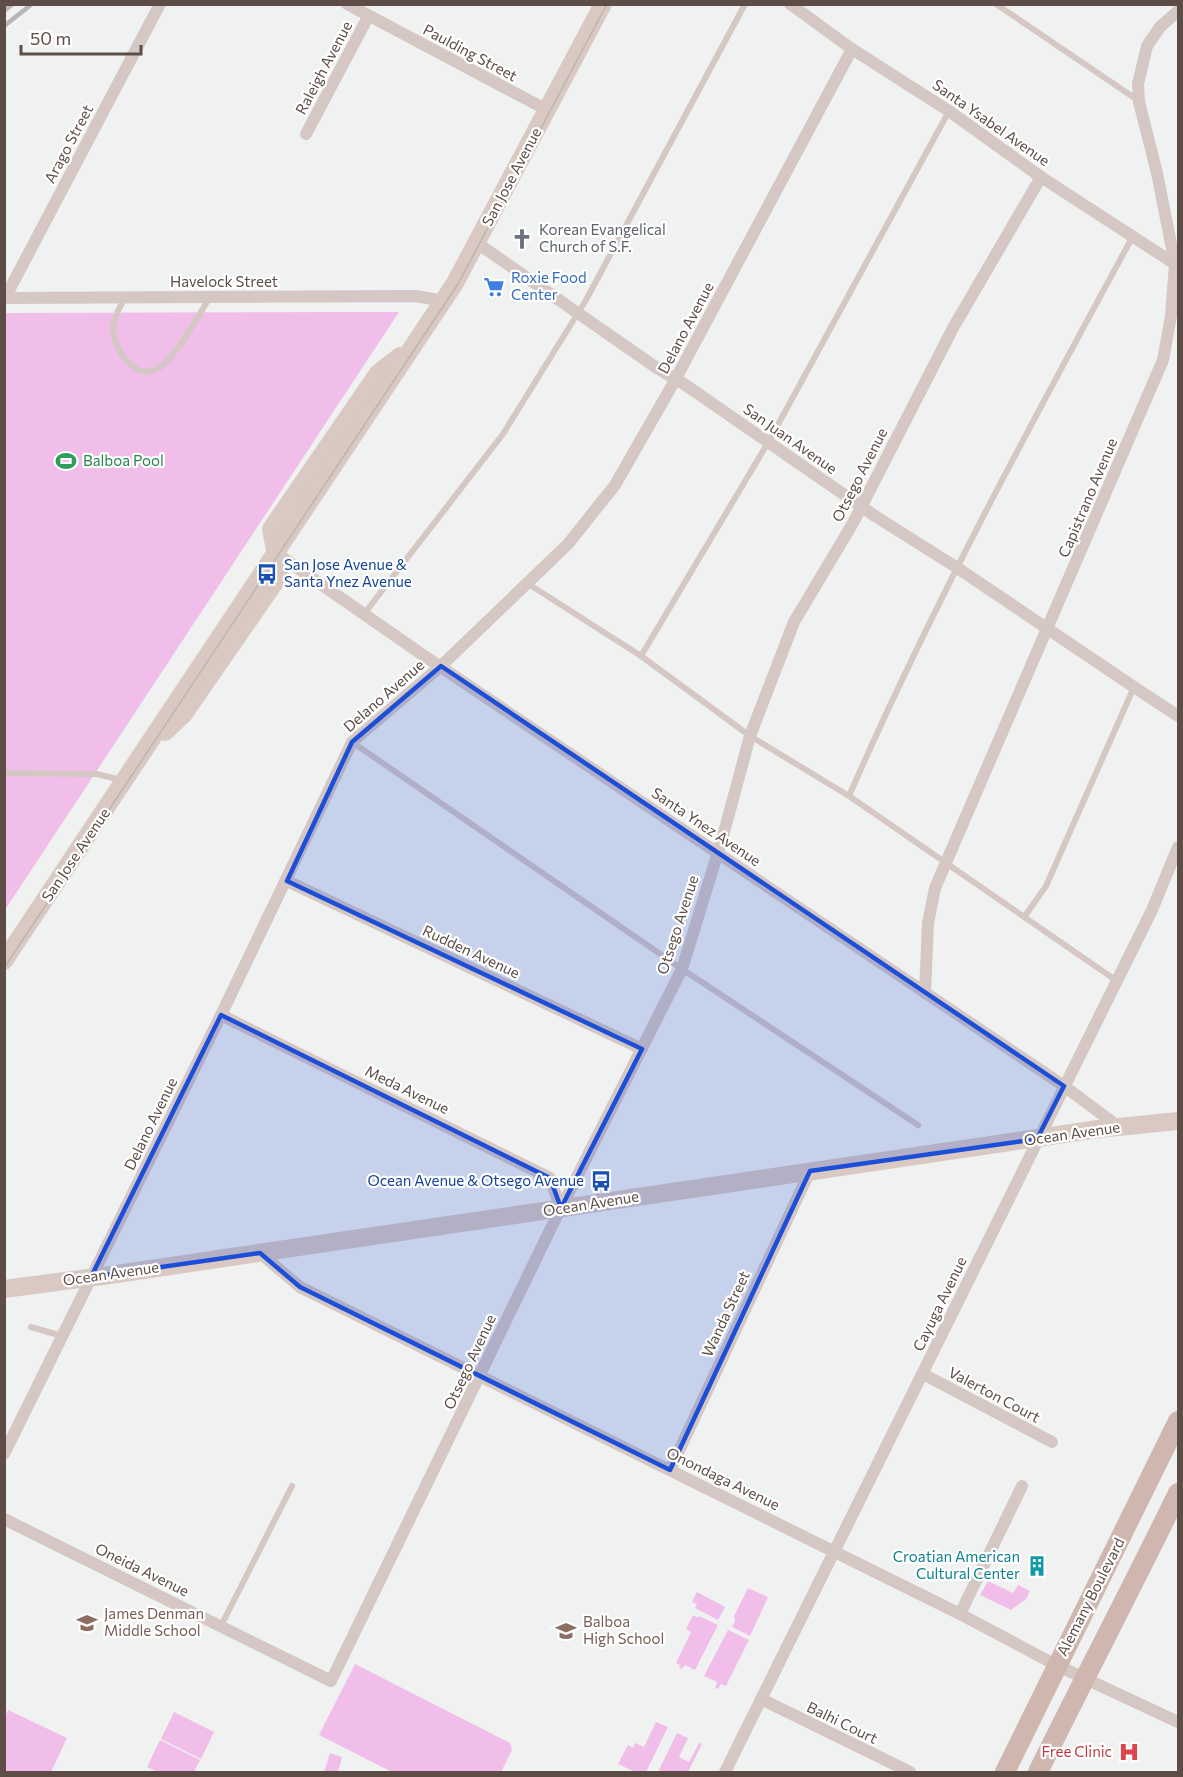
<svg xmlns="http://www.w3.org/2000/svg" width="1183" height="1777" font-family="Commissioner,sans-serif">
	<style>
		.green { fill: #f0bee9 }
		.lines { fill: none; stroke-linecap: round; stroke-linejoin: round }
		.service { stroke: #d5c7c3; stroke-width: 6 }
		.minor { stroke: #d5c7c3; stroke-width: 12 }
		.secondary { stroke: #d9c9c2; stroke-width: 18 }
		.primary { stroke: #cfb7af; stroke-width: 20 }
		.tram { stroke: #bab5b2; stroke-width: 1.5 }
		.rail { stroke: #bab5b2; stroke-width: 4.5 }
		.marked { fill: #1d4ed8; fill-opacity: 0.2; stroke: #1d4ed8; stroke-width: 4.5; stroke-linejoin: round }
		.labels { text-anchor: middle; stroke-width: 4.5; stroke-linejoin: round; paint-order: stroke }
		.street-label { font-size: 15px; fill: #5e4d47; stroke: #fff }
		.worship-label { font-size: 15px; fill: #5b616d; stroke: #fff; text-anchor: start }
		.shop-label { font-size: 15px; fill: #366cbe; stroke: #fff; text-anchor: start }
		.leisure-label { font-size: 15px; fill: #27864d; stroke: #fff; text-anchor: start }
		.transit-label { font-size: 15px; fill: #164399; stroke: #fff; text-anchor: start }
		.culture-label { font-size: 15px; fill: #0d838f; stroke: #fff; text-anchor: end }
		.education-label { font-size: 15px; fill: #785e54; stroke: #fff; text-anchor: start }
		.health-label { font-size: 15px; fill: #be3a42; stroke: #fff; text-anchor: end }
	</style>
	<rect width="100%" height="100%" fill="#f0f2f2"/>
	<g class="green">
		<polygon points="399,312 5,910 5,313"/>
		<polygon points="988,1581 1013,1593 1018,1585 1030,1591 1026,1599 1011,1610 980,1595"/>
		<polygon points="748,1588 768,1597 750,1636 732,1627 735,1622 734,1616"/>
		<polygon points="697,1592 725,1607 718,1620 695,1608 697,1604 692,1602"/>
		<polygon points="693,1615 698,1618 699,1616 718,1625 695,1670 685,1665 682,1669 679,1668 680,1665 676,1663 691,1632 686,1629"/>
		<polygon points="728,1630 749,1640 726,1686 721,1684 718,1689 715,1688 717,1682 704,1676"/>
		<polygon points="355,1664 510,1743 512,1750 501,1772 392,1772 319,1735"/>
		<polygon points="8,1710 67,1738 51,1772 5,1772 5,1717"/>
		<polygon points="174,1712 214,1732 201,1759 161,1739"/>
		<polygon points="656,1722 668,1727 646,1772 635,1772 618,1764 628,1745 633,1748 635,1743 644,1747"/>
		<polygon points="677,1733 688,1738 679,1757 689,1762 699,1743 702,1744 688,1772 658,1772"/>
		<polygon points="160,1740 200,1760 194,1772 158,1772 147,1767"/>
		<polygon points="330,1753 342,1757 338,1772 324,1772"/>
	</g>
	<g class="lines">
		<g class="service">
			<polyline points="996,4 1139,101"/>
			<path d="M125 298C120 307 114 316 113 327 112 348 136 383 159 368 176 357 198 316 210 297"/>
			<polyline points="527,583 641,656 750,736 849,796 1117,981"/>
			<polyline points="364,614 503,434 586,300 745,4"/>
			<polyline points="641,656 769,441 949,111"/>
			<polyline points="352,742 682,969 918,1125"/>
			<polyline points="4,773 97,774 121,780"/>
			<path d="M849 796C933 604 1033 420 1133 236"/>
			<polyline points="1025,916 1046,886 1134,687"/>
			<polyline points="31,1327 62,1336"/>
			<polyline points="221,1626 292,1486"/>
		</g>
		<g class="minor">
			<polyline points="347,4 547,110"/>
			<polyline points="790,4 852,49 949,111 1041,177 1175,264"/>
			<polyline points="306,134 368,17"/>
			<polyline points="477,243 654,366 687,386 875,516 956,567 1134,687 1178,716"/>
			<polyline points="4,298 416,296 443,301"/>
			<polyline points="5,298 160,4"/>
			<polyline points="276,553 420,653 1064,1086 1119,1127"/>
			<polyline points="287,881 642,1049"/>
			<polyline points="925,993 928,923 935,888 1163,360 1171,316 1175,264 1157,173 1139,102 1138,84 1147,46 1160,27 1178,11"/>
			<polyline points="221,1015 550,1178 561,1209"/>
			<polyline points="260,1253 300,1287 960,1614 1056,1665 1178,1722"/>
			<polyline points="923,1374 1052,1442"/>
			<polyline points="4,1454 221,1015 352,742 441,666 568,544 615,485 674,382 852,49"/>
			<polyline points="670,1470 810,1171"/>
			<polyline points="4,1519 331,1681 551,1228 682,969 723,836 750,736 794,622 853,523 953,328 1041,177"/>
			<polyline points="960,1614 1022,1486"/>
			<polyline points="761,1699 910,1772"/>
			<polyline points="725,1772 1152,910 1178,847"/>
		</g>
		<g class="secondary">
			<polyline points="165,732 184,714 280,575 271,529 378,373 400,356"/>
			<polyline points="4,961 455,283 603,4"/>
			<polyline points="4,1289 110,1275 1098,1129 1178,1121"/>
		</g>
		<g class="primary">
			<path d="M1005 1772C1062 1655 1121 1538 1178 1421"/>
			<path d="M1038 1772C1084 1679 1132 1587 1178 1493"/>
		</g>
		<polyline class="tram" points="4,968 458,284 607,4"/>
		<g class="rail">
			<polyline points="4,11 13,4"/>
			<polyline points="4,26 32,4"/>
		</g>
	</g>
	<path class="marked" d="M441 666 1064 1086 1037 1139 810 1171 670 1470 300 1287 260 1253 91 1277 221 1015 550 1178 561 1208 642 1049 287 881 352 742Z"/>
	<defs>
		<g id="church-bare" transform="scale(1.62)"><path d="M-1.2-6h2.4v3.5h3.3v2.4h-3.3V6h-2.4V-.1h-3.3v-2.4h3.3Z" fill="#6b7280" stroke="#fff" stroke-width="2.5" paint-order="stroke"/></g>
		<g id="supermarket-bare" transform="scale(1.62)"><path d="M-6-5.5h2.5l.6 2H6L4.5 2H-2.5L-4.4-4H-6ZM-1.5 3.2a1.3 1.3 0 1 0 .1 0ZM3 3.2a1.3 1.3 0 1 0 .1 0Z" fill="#3f7fe0" stroke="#fff" stroke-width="2.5" paint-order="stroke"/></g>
		<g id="stadium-bare" transform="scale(1.62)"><path d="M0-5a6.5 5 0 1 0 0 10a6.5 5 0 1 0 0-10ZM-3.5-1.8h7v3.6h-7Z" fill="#2e9e5b" stroke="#fff" stroke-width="2.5" paint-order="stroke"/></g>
		<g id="bus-bare" transform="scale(1.62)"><path d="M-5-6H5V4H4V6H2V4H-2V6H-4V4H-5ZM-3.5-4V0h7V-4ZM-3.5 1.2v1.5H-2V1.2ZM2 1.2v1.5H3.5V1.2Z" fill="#1a4fb4" stroke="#fff" stroke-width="2.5" paint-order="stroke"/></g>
		<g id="building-bare" transform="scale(1.62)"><path d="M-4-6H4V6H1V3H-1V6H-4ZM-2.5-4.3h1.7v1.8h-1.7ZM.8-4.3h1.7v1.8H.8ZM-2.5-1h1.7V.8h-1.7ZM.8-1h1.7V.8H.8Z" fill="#0f9aa8" stroke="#fff" stroke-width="2.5" paint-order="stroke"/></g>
		<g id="school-bare" transform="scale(1.62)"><path d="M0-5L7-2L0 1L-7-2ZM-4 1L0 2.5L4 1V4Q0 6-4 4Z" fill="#8d6e63" stroke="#fff" stroke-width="2.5" paint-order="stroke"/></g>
		<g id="hospital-bare" transform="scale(1.62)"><path d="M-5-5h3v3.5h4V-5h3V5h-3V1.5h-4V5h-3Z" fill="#e0444e" stroke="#fff" stroke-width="2.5" paint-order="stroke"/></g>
	</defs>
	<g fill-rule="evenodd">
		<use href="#church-bare" x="522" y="239"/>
		<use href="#supermarket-bare" x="494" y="287"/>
		<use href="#stadium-bare" x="66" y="461"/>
		<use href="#bus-bare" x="267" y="574"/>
		<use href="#bus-bare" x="601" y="1181"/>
		<use href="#building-bare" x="1037" y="1566"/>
		<use href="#school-bare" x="87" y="1623"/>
		<use href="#school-bare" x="566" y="1631"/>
		<use href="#hospital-bare" x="1129" y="1752"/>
	</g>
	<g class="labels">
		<g class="street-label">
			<text transform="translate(470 53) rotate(28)" y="5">Paulding Street</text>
			<text transform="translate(324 68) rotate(-62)" y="5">Raleigh Avenue</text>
			<text transform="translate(991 123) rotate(35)" y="5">Santa Ysabel Avenue</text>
			<text transform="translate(69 144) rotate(-62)" y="5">Arago Street</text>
			<text transform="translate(512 177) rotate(-62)" y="5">San Jose Avenue</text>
			<text x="224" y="287">Havelock Street</text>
			<text transform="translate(686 328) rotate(-62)" y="5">Delano Avenue</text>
			<text transform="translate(790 439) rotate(35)" y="5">San Juan Avenue</text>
			<text transform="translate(860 475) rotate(-63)" y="5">Otsego Avenue</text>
			<text transform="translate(1088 498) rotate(-67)" y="5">Capistrano Avenue</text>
			<text transform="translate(384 696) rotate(-41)" y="5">Delano Avenue</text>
			<text transform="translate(706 827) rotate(34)" y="5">Santa Ynez Avenue</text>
			<text transform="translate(76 855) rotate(-56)" y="5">San Jose Avenue</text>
			<text transform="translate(678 925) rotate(-72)" y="5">Otsego Avenue</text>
			<text transform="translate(471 952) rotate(25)" y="5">Rudden Avenue</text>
			<text transform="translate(407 1090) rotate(26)" y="5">Meda Avenue</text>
			<text transform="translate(151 1124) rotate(-64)" y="5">Delano Avenue</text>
			<text transform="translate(1072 1134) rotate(-8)" y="5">Ocean Avenue</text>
			<text transform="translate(591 1204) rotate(-9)" y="5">Ocean Avenue</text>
			<text transform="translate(111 1274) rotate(-8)" y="5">Ocean Avenue</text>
			<text transform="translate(940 1304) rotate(-64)" y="5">Cayuga Avenue</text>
			<text transform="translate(726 1314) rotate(-65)" y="5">Wanda Street</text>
			<text transform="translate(470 1362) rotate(-65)" y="5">Otsego Avenue</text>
			<text transform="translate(994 1395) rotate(28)" y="5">Valerton Court</text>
			<text transform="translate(723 1479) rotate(26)" y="5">Onondaga Avenue</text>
			<text transform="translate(142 1570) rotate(26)" y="5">Oneida Avenue</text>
			<text transform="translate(1091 1597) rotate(-63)" y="5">Alemany Boulevard</text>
			<text transform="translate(842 1723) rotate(26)" y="5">Balhi Court</text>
		</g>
		<g class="worship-label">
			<text x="539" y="235">Korean Evangelical<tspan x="539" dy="17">Church of S.F.</tspan></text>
		</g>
		<g class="shop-label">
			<text x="511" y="283">Roxie Food<tspan x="511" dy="17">Center</tspan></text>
		</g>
		<g class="leisure-label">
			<text x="83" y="466">Balboa Pool</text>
		</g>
		<g class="transit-label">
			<text x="284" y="570">San Jose Avenue &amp;<tspan x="284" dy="17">Santa Ynez Avenue</tspan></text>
			<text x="584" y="1186" text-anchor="end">Ocean Avenue &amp; Otsego Avenue</text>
		</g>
		<g class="culture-label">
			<text x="1020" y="1562">Croatian American<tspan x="1020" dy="17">Cultural Center</tspan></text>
		</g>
		<g class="education-label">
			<text x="104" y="1619">James Denman<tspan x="104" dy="17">Middle School</tspan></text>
			<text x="583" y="1627">Balboa<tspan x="583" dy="17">High School</tspan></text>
		</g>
		<g class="health-label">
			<text x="1112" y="1757">Free Clinic</text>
		</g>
	</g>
	<rect width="1183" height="1777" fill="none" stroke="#5e4d47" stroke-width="12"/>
	<path d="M21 45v9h120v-9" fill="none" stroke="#5e4d47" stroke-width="3"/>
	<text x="30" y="45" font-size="18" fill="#5e4d47" stroke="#ffffff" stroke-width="4.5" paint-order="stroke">50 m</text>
</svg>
